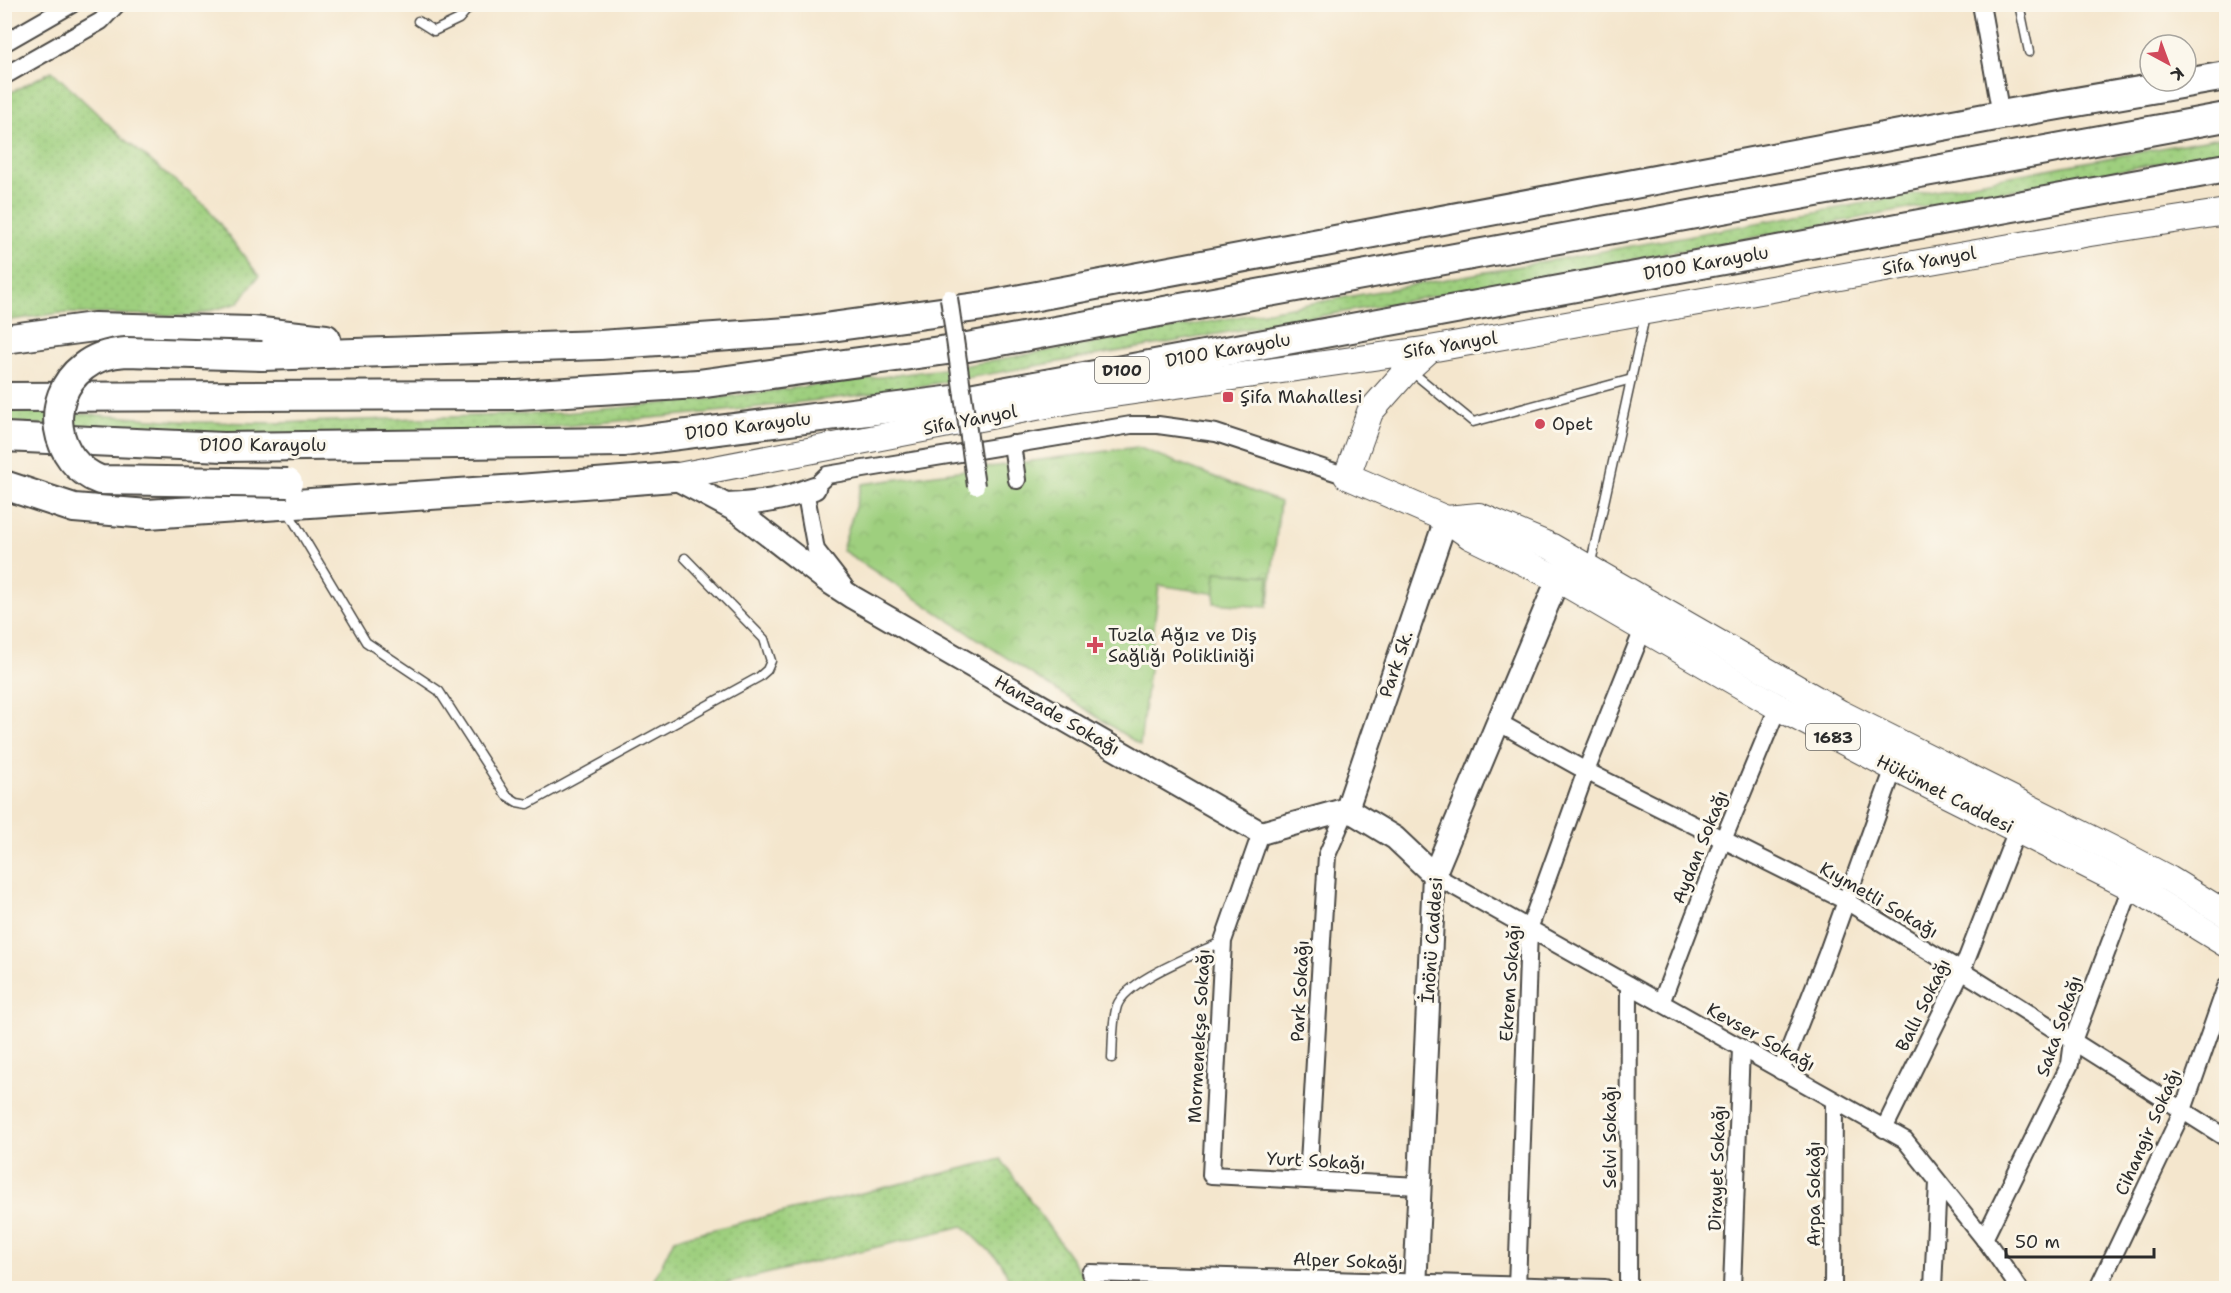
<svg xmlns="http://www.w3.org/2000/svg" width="2231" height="1293" font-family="'Shantell Sans',sans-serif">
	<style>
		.grass { fill: url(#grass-dots); stroke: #647d54; stroke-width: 1.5 }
		.park { fill: url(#park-crowns); stroke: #647d54; stroke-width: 1.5 }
		.garden { fill: #9ecf7e; stroke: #647d54; stroke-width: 1.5 }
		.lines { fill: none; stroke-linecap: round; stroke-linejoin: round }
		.lane-casing { stroke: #494743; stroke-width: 11 }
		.street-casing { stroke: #494743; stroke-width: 20 }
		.secondary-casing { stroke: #494743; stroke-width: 26 }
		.primary-casing { stroke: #494743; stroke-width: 28 }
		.highway-casing { stroke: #494743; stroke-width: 32 }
		.lane { stroke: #fff; stroke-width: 8 }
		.street { stroke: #fff; stroke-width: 16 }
		.secondary { stroke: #fff; stroke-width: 22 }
		.primary { stroke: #fff; stroke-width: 26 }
		.highway { stroke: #fff; stroke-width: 28 }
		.street-bridge-casing { stroke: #494743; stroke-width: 20; stroke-linecap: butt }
		.highway-bridge-casing { stroke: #494743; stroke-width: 32; stroke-linecap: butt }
		.street-bridge { stroke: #fff; stroke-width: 16 }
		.highway-bridge { stroke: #fff; stroke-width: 28 }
		.poi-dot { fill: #d1495b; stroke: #fbf7ec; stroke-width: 2 }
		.labels { text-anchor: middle; stroke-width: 6; stroke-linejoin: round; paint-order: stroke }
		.shield { fill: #fbf7ec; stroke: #696865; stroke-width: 1.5 }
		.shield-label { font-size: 16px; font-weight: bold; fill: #2b2b2b }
		.street-label { font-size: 18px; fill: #2b2b2b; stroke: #fbf7ec }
		.poi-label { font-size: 18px; fill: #2b2b2b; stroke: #fbf7ec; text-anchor: start }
	</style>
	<defs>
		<pattern id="grass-dots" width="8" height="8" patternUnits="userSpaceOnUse" patternTransform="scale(1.5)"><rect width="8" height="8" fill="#9ecf7e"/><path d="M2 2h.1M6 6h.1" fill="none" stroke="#88b26d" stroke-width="1.8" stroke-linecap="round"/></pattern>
		<pattern id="park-crowns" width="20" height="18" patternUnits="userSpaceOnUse" patternTransform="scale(1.5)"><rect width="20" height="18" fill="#9ecf7e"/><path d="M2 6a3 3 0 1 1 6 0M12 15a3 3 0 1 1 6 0" fill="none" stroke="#88b26d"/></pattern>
	</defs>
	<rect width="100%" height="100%" fill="#fbf7ec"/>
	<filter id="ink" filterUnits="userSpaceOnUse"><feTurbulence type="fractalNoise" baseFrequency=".0167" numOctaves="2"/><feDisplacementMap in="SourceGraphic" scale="12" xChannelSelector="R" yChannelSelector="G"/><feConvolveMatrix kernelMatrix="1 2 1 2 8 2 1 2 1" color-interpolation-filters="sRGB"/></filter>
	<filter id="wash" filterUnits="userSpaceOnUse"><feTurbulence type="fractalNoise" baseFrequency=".008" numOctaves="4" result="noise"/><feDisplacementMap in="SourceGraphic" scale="24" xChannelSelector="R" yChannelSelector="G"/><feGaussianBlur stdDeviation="1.35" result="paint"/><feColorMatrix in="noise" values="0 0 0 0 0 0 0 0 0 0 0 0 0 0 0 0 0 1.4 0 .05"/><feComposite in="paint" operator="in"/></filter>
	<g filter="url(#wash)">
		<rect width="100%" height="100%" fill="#f4e6cd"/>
		<g class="grass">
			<polygon points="52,71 124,139 207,207 259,276 238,303 191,316 61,313 5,321 4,96"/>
			<polygon points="2226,136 2226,151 1395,303 887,392 725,411 555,427 432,434 178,435 5,422 4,408 193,422 278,423 564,413 708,399 951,368 1665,240"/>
			<polygon points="1001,1159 1092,1288 1013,1288 1001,1262 963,1226 712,1287 712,1288 650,1288 674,1239"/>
		</g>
		<polygon class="park" points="1137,447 1280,502 1269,602 1159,585 1140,745 842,550 862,484"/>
		<polygon class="garden" points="1216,572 1269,576 1267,607 1214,603"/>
	</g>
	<g filter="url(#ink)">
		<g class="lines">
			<g class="lane-casing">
				<g id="lane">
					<polyline points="2019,4 2029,52"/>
					<polyline points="418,21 434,31 459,19 472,4"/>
					<polyline points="1411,371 1473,422 1632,379"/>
					<polyline points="287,510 366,642 439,691 506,795 517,802 528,804 759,677 767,670 771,661 764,639 685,558"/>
					<polyline points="1590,567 1645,316"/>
					<path d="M1112 1058C1113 1042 1112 1022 1117 1006 1126 980 1197 954 1223 941"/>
				</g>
			</g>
			<g class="street-casing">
				<g id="street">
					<polyline points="1981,4 2001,115"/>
					<polyline points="4,43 72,4"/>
					<polyline points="4,76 101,21 117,4"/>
					<polyline points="1012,444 1017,480"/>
					<polyline points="844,586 816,550 806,495 827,475 1131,425 1158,425 1216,433 1347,476"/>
					<polyline points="1498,722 1586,771 1846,901 1978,981 2226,1138"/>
					<polyline points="1261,833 1223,941 1211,1175 1419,1186"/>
					<polyline points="1434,875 1905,1140 1989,1245 2019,1288"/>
					<polyline points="1661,1003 1723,840 1778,707"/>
					<polyline points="1781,1071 1827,954 1894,768"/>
					<polyline points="1884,1129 1962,971 2017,830"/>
					<polyline points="1308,1180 1327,855 1347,809"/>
					<polyline points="1984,1239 2070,1064 2073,1041 2131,887"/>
					<polyline points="1090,1273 1605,1288"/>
					<polyline points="1517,1288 1529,929 1586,771 1644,627"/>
					<polyline points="1628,1288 1629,985"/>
					<polyline points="1732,1288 1741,1048"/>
					<polyline points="1833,1288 1834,1101"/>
					<polyline points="1933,1288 1938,1182"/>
					<polyline points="2098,1288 2183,1110 2226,987"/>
				</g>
			</g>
			<g class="secondary-casing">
				<g id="secondary">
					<polyline points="673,477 737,511 826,580 852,597 1261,833 1347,809"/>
					<path d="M727 505C760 503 783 500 814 488"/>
					<polyline points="1347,809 1446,519"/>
					<polyline points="1347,809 1395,838 1434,875"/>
					<polyline points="1415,1288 1434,875 1558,579"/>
				</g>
			</g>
			<g class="primary-casing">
				<g id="primary">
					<polyline points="1430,349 1408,369 1370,412 1347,476 1446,519 1470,536 1558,579 1778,707 1894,768 2143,893 2226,944"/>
					<polyline points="673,477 1078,399 1430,349 2090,233 2226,212"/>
					<polyline points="1446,519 1479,516 1552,547 1840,713 2120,853 2169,879 2226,914"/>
				</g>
			</g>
			<g class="highway-casing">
				<g id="highway">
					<polyline points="4,339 94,327 252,331 326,339"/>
					<polyline points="262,356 600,345 802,331 984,306 2001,115 2226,76"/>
					<polyline points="4,397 518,395 698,384 962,348 2226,117"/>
					<polyline points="4,437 223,447 624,442 969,398 2226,168"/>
					<polyline points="4,485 74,508 148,514 519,489 673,477"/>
				</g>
			</g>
			<use href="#lane" class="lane"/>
			<use href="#street" class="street"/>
			<use href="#secondary" class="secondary"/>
			<use href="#primary" class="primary"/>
			<use href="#highway" class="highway"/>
			<g class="street-bridge-casing">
				<polyline id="street-bridge" points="949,298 976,486"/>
			</g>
			<g class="highway-bridge-casing">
				<path id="highway-bridge" d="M262 356 126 352C111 353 95 357 83 367 43 398 53 462 100 480L288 483"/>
			</g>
			<use href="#street-bridge" class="street-bridge"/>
			<use href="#highway-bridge" class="highway-bridge"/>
		</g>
	</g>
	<g class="poi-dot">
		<rect x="1222" y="391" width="12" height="12" rx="3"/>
		<circle cx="1540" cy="424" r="6"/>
		<path d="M1092 636h6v6h6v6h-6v6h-6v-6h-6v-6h6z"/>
	</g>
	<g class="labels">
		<g class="shield">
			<rect x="1095" y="357" width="54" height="26" rx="4.5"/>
			<rect x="1806" y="724" width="54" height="26" rx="4.5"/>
		</g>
		<g class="shield-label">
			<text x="1122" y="376">D100</text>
			<text x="1833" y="743">1683</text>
		</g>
		<g class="street-label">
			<text transform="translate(1929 261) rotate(-10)" y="6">Sifa Yanyol</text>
			<text transform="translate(1706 263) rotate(-10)" y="6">D100 Karayolu</text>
			<text transform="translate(1450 345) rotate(-9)" y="6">Sifa Yanyol</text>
			<text transform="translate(1228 350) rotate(-10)" y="6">D100 Karayolu</text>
			<text transform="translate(970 420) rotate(-11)" y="6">Sifa Yanyol</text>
			<text transform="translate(748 426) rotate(-7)" y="6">D100 Karayolu</text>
			<text x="263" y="451">D100 Karayolu</text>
			<text transform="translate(1396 664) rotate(-71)" y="6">Park Sk.</text>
			<text transform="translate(1057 715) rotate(30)" y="6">Hanzade Sokağı</text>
			<text transform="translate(1945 794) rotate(27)" y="6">Hükümet Caddesi</text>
			<text transform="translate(1700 847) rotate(-68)" y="6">Aydan Sokağı</text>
			<text transform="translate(1879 900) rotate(30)" y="6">Kıymetli Sokağı</text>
			<text transform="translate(1432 940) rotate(-86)" y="6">İnönü Caddesi</text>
			<text transform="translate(1510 983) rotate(-86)" y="6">Ekrem Sokağı</text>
			<text transform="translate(1300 991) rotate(-87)" y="6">Park Sokağı</text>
			<text transform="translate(1923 1005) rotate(-64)" y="6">Ballı Sokağı</text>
			<text transform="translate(2059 1026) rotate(-71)" y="6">Saka Sokağı</text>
			<text transform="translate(1199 1036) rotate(-87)" y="6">Mormenekşe Sokağı</text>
			<text transform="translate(1761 1037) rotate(29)" y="6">Kevser Sokağı</text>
			<text transform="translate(2148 1132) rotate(-66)" y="6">Cihangir Sokağı</text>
			<text transform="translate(1610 1137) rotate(-90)" y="6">Selvi Sokağı</text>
			<text transform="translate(1316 1161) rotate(3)" y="6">Yurt Sokağı</text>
			<text transform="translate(1717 1168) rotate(-88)" y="6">Dirayet Sokağı</text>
			<text transform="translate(1814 1194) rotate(-90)" y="6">Arpa Sokağı</text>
			<text transform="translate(1348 1261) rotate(2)" y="6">Alper Sokağı</text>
		</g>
		<g class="poi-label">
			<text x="1240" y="403">Şifa Mahallesi</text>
			<text x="1552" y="430">Opet</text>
			<text x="1108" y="641">Tuzla Ağız ve Diş<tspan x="1108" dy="21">Sağlığı Polikliniği</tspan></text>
		</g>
	</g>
	<rect width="2231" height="1293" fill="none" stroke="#fbf7ec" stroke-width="24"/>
	<g transform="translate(2168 63) rotate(139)"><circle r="28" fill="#fbf7ec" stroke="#a8a59f" stroke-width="1.5"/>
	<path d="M0-4.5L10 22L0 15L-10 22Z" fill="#d1495b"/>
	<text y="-9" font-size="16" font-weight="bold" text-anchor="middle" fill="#2b2b2b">K</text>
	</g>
	<path d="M2006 1248v9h148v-9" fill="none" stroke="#2b2b2b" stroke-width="3"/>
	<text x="2015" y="1248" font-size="18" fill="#2b2b2b" stroke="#fbf7ec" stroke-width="4.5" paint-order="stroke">50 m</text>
</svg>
